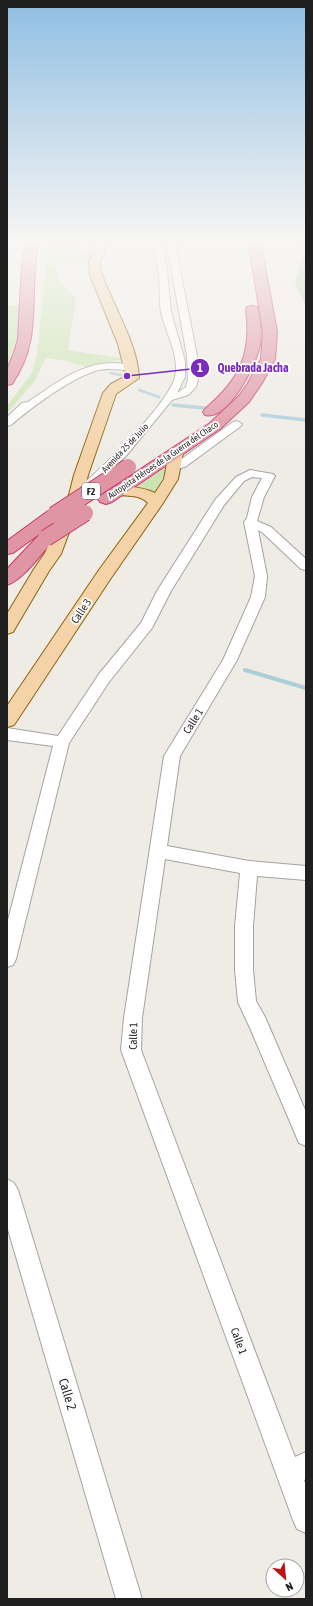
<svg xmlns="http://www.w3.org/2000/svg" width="313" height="1606" font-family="'Asap Condensed',sans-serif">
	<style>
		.grass { fill: #cae4b1 }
		.forest { fill: #abca9f }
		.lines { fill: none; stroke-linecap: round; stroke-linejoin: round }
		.stream-far2 { stroke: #abced8; stroke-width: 2.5 }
		.stream-far1 { stroke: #abced8; stroke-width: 3.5 }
		.stream { stroke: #abced8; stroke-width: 4 }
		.minor-casing { stroke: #a3a3a3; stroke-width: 2 }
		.major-casing { stroke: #8c630e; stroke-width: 2 }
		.highway-casing { stroke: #ca3668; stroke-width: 2 }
		.minor { fill: #fff; fill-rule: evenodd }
		.major { fill: #f3d3a7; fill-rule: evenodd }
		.highway { fill: #df95a3; fill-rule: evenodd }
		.highway-bridge-casing { stroke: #ca3668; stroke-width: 18; stroke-linecap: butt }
		.highway-bridge { stroke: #df95a3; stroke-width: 16 }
		.labels { text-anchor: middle; stroke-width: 3.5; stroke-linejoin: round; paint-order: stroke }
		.far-street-label { font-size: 9px; fill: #1f1f1f; stroke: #fff }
		.shield { fill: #fff; stroke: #626262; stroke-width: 1 }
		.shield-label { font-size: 10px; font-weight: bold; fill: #1f1f1f }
		.street-label { font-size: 11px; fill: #1f1f1f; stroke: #fff }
		.near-street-label { font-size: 13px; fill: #1f1f1f; stroke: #fff }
		.leader { fill: none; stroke: #7b2cbf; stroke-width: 1.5 }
		.callout-dot { fill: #7b2cbf; stroke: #fff; stroke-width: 1.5 }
		.mark-label { font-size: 12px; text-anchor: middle; font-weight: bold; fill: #fff }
		.callout-label { font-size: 12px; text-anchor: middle; font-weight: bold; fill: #7b2cbf; stroke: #fff; stroke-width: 3.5; stroke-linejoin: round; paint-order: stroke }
	</style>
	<rect width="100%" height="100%" fill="#efece6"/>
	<g class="grass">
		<polygon points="49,239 57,239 59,243 79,244 78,250 93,251 90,263 52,261 60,281 76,298 68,350 125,359 98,364 89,368 67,361 46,358 34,382 7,413 7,406 32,373 37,354"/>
		<path d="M19 305C19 330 18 346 7 369V306Z"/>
		<polygon points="165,468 166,469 162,479 154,493 136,487"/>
	</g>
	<polygon class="forest" points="293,239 306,239 306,306 295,283 305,249 297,241"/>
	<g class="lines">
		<g class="stream-far2">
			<polyline points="110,373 127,376 128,379"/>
			<polyline points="139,390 159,397"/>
		</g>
		<g class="stream-far1">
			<polyline points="173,405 204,408"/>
			<polyline points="262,415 306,420"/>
		</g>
		<polyline class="stream" points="245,670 306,688"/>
		<g class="minor-casing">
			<g id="minor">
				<path d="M152 239H160L167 270 171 312 185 361V377L177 393 186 387 188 379 187 356 166 239H174L197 356 198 379 196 387 188 395 172 400 126 456 88 492H80L78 489 80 486C103 468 168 404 175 377 180 355 165 332 161 312 159 300 160 287 159 275 158 263 155 251 152 239Z"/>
				<path d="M111 363 132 364 137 367 132 370C120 370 106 367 95 371 68 380 32 407 11 425L7 426V417L22 403 28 402C53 385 79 364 111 363Z"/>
				<polygon points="237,421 242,424 241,426 185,467 172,470 168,469 166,467 168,465 180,460 233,422"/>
				<polygon points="250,470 273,474 275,476 264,497 257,521 271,527 306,559 306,570 301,569 263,533 258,530 267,576 265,597 237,660 180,756 167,846 249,861 306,866 306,880 257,876 253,926 253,970 256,1001 265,1017 306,1112 306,1146 299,1143 250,1028 238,1002 235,970 235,926 240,873 165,859 142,1018 141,1050 295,1457 306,1452 306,1479 304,1480 306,1486 306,1533 297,1529 293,1520 121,1050 124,1018 164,756 223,660 251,597 255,576 244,522 247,518 252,497 262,478 252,477 244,481 224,505 171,591 152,628 109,682 69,743 16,959 13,965 7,967 7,924 53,746 7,740 7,728 58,736 99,674 141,623 157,591 215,500 236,477"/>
				<polygon points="7,1179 14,1183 18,1190 142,1599 116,1599 7,1226"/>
			</g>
		</g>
		<g class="major-casing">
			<g id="major">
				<path d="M96 239H106L104 254 100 261C100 274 106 285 111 296 122 322 138 350 139 378L116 394 88 475 83 495 61 554 49 571 13 632 7 634V614L34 569 45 553 69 495 74 475 103 393 111 384 126 376 118 344 90 275 89 261 94 253Z"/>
				<path d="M176 449 181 450 183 453 178 479 163 503 111 578 14 725 7 727V706L99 570 148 503C138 493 125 497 112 494L110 491 112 488C125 485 142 487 155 493L164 479 169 453 171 450Z"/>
			</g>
		</g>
		<g class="highway-casing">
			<g id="highway">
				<path d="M27 239H39C27 291 45 337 12 384L7 385V370L14 353 18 339 22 264Z"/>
				<polygon points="248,239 260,239 277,332 275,359 262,383 249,402 220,429 112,502 106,504 100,502 98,499 100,496 210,423 239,396 248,383 261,359 263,332"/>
				<path d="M252 306 257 307 258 310C260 322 262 332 260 344 257 364 228 421 205 415L203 412 205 409C239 380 252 355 246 310L247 307Z"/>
				<polygon points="54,510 60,511 62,515 60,519 13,553 7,554 7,541 48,511"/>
				<path d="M46 533 52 534 55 538 52 542C41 554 23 580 7 585V569L40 534Z"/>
			</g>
		</g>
		<use href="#minor" class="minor"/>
		<use href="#major" class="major"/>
		<use href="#highway" class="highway"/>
		<g class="highway-bridge-casing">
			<g id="highway-bridge">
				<polyline points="54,515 128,467"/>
				<polyline points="46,538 85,513"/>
			</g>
		</g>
		<use href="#highway-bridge" class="highway-bridge"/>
	</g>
	<linearGradient id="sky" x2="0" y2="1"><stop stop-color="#8fbee2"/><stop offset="0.52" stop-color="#f8f6f4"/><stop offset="1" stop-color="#f8f6f4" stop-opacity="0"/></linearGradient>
	<rect width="313" height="464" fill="url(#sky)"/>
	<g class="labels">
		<g class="far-street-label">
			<text transform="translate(125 448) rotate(-47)" y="3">Avenida 25 de Julio</text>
			<text transform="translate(163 460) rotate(-34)" y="3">Autopista Héroes de la Guerra del Chaco</text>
		</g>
		<rect class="shield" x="82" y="483" width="18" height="16" rx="3"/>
		<g class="shield-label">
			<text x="91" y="495">F2</text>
		</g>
		<g class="street-label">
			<text transform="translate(81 611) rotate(-56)" y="4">Calle 3</text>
			<text transform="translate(193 721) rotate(-58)" y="4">Calle 1</text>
			<text transform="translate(133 1036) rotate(-89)" y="4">Calle 1</text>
			<text transform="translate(239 1341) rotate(70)" y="4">Calle 1</text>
		</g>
		<g class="near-street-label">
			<text transform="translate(68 1394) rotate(73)" y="5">Calle 2</text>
		</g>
	</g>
	<path class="leader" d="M127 376L200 368"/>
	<g class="callout-dot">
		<circle cx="127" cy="376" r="4"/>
		<circle cx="200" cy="368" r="10"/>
	</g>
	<g class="mark-label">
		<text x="200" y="372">1</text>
	</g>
	<g class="callout-label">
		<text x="253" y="372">Quebrada Jacha</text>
	</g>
	<rect width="313" height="1606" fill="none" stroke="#1f1f1f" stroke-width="16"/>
	<g transform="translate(285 1578) rotate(153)"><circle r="19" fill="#ffffff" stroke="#a5a5a5"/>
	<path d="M0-3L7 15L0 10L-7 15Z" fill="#bb1413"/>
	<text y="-6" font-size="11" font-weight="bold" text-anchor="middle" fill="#1f1f1f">N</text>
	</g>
</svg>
